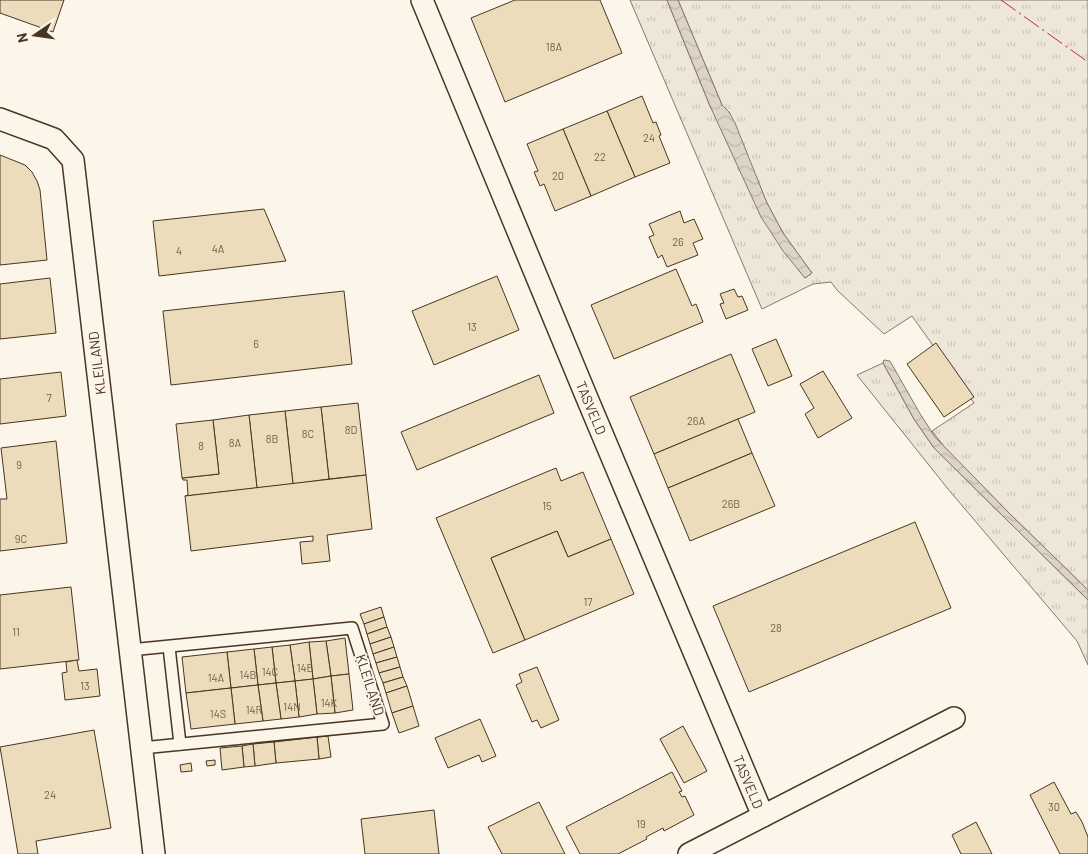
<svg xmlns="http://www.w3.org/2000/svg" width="1088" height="854" font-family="Barlow,sans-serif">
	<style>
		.grass { fill: url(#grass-tufts); stroke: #887966 }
		.water { fill: url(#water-waves); stroke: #887966 }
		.building { fill: #ecdcbc; stroke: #4a3520 }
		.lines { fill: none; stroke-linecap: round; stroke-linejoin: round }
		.service-casing { stroke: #4a3520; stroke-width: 14 }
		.minor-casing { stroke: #4a3520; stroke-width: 24 }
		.service { stroke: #fbf6e9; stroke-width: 11 }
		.minor { stroke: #fbf6e9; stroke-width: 21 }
		.power { stroke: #c62828; stroke-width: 1; stroke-dasharray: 18 4 2.5 4; stroke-linecap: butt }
		.labels { text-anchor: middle; stroke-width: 4; stroke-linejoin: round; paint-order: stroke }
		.number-label { font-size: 11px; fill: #725f47 }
		.street-label { font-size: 14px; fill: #4a3520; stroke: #fbf6e9 }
	</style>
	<defs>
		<pattern id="grass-tufts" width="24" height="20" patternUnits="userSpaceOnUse" patternTransform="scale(1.25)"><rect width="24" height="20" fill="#ede6d9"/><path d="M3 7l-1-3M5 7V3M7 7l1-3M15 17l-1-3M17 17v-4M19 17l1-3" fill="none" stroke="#cdc6ba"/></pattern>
		<pattern id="water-waves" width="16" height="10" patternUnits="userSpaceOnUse" patternTransform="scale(1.25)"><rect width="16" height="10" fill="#dcd4c6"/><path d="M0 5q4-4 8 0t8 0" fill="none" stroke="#beb7aa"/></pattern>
	</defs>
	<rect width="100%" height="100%" fill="#fbf6e9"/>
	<g class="grass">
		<polygon points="630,0 667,0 710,106 805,278 812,273 783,233 767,203 729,112 722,105 678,0 1088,0 1088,590 1011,515 947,450 932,431 974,403 912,316 884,334 837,290 831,282 813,284 762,309"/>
		<polygon points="883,363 914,419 934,448 1088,600 1088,665 1077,641 948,489 857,375"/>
	</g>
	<g class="water">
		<polygon points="667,0 678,0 722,105 729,112 735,123 767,203 783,233 812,273 805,278 783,251 761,217 710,106"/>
		<polygon points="884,360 890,361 919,412 935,437 1011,515 1088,590 1088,600 934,448 914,419 883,363"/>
	</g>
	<g class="building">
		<polygon points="0,0 64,0 53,32 0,13"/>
		<polygon points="515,0 600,0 622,53 505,102 471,18"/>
		<polygon points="642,96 653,123 656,122 661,135 659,136 670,163 635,177 607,111"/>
		<polygon points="607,111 635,177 591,196 563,129"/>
		<polygon points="563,129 591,196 555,211 544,184 540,186 534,172 538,171 527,144"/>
		<polygon points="0,155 25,165 32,172 37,181 40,190 47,260 0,265"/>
		<polygon points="264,209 286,261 159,276 153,221"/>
		<polygon points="680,211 684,223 694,219 703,239 693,243 698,255 667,267 662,255 658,258 649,237 654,235 649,224"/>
		<polygon points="676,269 692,306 696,304 703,322 614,359 591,305"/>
		<polygon points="497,276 519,330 434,365 412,311"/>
		<polygon points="50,278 56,333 0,339 0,284"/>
		<polygon points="734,289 738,297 742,296 748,310 726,319 720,304 724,303 720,294"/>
		<polygon points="344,291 352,364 171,385 163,311"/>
		<polygon points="776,339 792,376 768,386 752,349"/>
		<polygon points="936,343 974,397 944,417 907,364"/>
		<polygon points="731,354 755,412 654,454 630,397"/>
		<polygon points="823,371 852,418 818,438 805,414 814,408 800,384"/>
		<polygon points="61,372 66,416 0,424 0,379"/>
		<polygon points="539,375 554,413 417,470 401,432"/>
		<polygon points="358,403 366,475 329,479 321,407"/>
		<polygon points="321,407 329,479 293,484 285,411"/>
		<polygon points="285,411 293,484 257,488 249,415"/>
		<polygon points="249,415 257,488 185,496 188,495 187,480 183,480 182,478 219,474 213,420"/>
		<polygon points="738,419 752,453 668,488 654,454"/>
		<polygon points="213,420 219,474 182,478 176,424"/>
		<polygon points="56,441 67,543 0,551 0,499 7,499 1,448"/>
		<polygon points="752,453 775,506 690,541 668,488"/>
		<polygon points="556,468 561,481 583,472 611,539 568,557 557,531 491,558 525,640 493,653 436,518"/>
		<polygon points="366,475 372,529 327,535 330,561 302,564 300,542 313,541 313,536 191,551 185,496"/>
		<polygon points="915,522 951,608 749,692 713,606"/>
		<polygon points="557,531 568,557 611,539 634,594 525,640 491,558"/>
		<polygon points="71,587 79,660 0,669 0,595"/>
		<polygon points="381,607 384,617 364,624 360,614"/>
		<polygon points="384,617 387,627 367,634 364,624"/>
		<polygon points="387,627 391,637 370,644 367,634"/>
		<polygon points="391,637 394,647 373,654 370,644"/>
		<polygon points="345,638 349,674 331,676 326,641"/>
		<polygon points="326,641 331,676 313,679 309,642"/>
		<polygon points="309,642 313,679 295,681 290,645"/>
		<polygon points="290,645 295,681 276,683 272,647"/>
		<polygon points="272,647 276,683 258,685 254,649"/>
		<polygon points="394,647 397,657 376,663 373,654"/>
		<polygon points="254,649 258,685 231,688 227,652"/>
		<polygon points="227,652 231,688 186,693 182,657"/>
		<polygon points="397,657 400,667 379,673 376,663"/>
		<polygon points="77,660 79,671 97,669 100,696 65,700 62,673 67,672 66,662"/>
		<polygon points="400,667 403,677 383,683 379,673"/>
		<polygon points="537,667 559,720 541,728 537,720 532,722 516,685 522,682 519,674"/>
		<polygon points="349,674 353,710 335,713 331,676"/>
		<polygon points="331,676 335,713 317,714 313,679"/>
		<polygon points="403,677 407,686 386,693 383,683"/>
		<polygon points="313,679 317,714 299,717 295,681"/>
		<polygon points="295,681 299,717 281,719 276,683"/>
		<polygon points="276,683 281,719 263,721 258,685"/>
		<polygon points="258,685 263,721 235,724 231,688"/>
		<polygon points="407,686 413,706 392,713 386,693"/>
		<polygon points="231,688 235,724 191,729 186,693"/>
		<polygon points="413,706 419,726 399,733 392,713"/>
		<polygon points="480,719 496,756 482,762 479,755 448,768 435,738"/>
		<polygon points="683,726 707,771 684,783 660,739"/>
		<polygon points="94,730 111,828 36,841 38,854 18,854 0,747"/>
		<polygon points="328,736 331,757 319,759 317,737"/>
		<polygon points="317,737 319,759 276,763 274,742"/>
		<polygon points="274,742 276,763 255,766 253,744"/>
		<polygon points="253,744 255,766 244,767 242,746"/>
		<polygon points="242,746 244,767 222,770 220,748"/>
		<polygon points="215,760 215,765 207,766 206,761"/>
		<polygon points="191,763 192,771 181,772 180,765"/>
		<polygon points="672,772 682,791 679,792 682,797 685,796 694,815 664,831 663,828 646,837 647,839 618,854 580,854 566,827"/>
		<polygon points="1054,782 1071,814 1076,812 1082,822 1088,837 1088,854 1060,854 1030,795"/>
		<polygon points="539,802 565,854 502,854 488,827"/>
		<polygon points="434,810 439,854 365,854 361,819"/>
		<polygon points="976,822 992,854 961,854 952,835"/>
	</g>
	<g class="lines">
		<g class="service-casing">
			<g id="service">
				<polyline points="169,647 180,744"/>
				<polyline points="130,650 352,628 383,724 142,748"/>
			</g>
		</g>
		<g class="minor-casing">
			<g id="minor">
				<polyline points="422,0 587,398 763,816"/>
				<polyline points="0,119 54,139 73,160 154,854"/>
				<polyline points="689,854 954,718"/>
			</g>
		</g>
		<use href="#service" class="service"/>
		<use href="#minor" class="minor"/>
		<polyline class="power" points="1001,0 1088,62"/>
	</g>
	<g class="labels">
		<g class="number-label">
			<text x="554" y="51">18A</text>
			<text x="649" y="142">24</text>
			<text x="600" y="161">22</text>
			<text x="558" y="180">20</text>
			<text x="678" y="246">26</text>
			<text x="218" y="253">4A</text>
			<text x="179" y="255">4</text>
			<text x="472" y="331">13</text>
			<text x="256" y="348">6</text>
			<text x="49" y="402">7</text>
			<text x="696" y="425">26A</text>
			<text x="351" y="434">8D</text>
			<text x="308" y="438">8C</text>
			<text x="272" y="443">8B</text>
			<text x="235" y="447">8A</text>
			<text x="201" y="450">8</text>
			<text x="19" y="469">9</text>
			<text x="731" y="508">26B</text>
			<text x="547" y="510">15</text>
			<text x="21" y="543">9C</text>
			<text x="588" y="606">17</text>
			<text x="776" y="632">28</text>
			<text x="16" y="636">11</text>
			<text x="305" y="672">14E</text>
			<text x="270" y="676">14C</text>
			<text x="248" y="679">14B</text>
			<text x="216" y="682">14A</text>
			<text x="85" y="690">13</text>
			<text x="329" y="707">14K</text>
			<text x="292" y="711">14N</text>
			<text x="254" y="714">14R</text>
			<text x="218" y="718">14S</text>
			<text x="50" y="799">24</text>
			<text x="1054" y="811">30</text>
			<text x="641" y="828">19</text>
		</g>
		<g class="street-label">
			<text transform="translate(97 363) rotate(-97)" y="5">KLEILAND</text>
			<text transform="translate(591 408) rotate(67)" y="5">TASVELD</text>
			<text transform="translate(370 685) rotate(72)" y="5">KLEILAND</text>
			<text transform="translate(748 782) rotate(67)" y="5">TASVELD</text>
		</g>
	</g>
	<g transform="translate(35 35) rotate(257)" stroke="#fbf6e9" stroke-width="4" paint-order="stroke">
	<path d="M0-4L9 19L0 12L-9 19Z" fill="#4a3520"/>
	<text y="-8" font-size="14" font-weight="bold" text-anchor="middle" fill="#4a3520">N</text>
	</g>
</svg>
